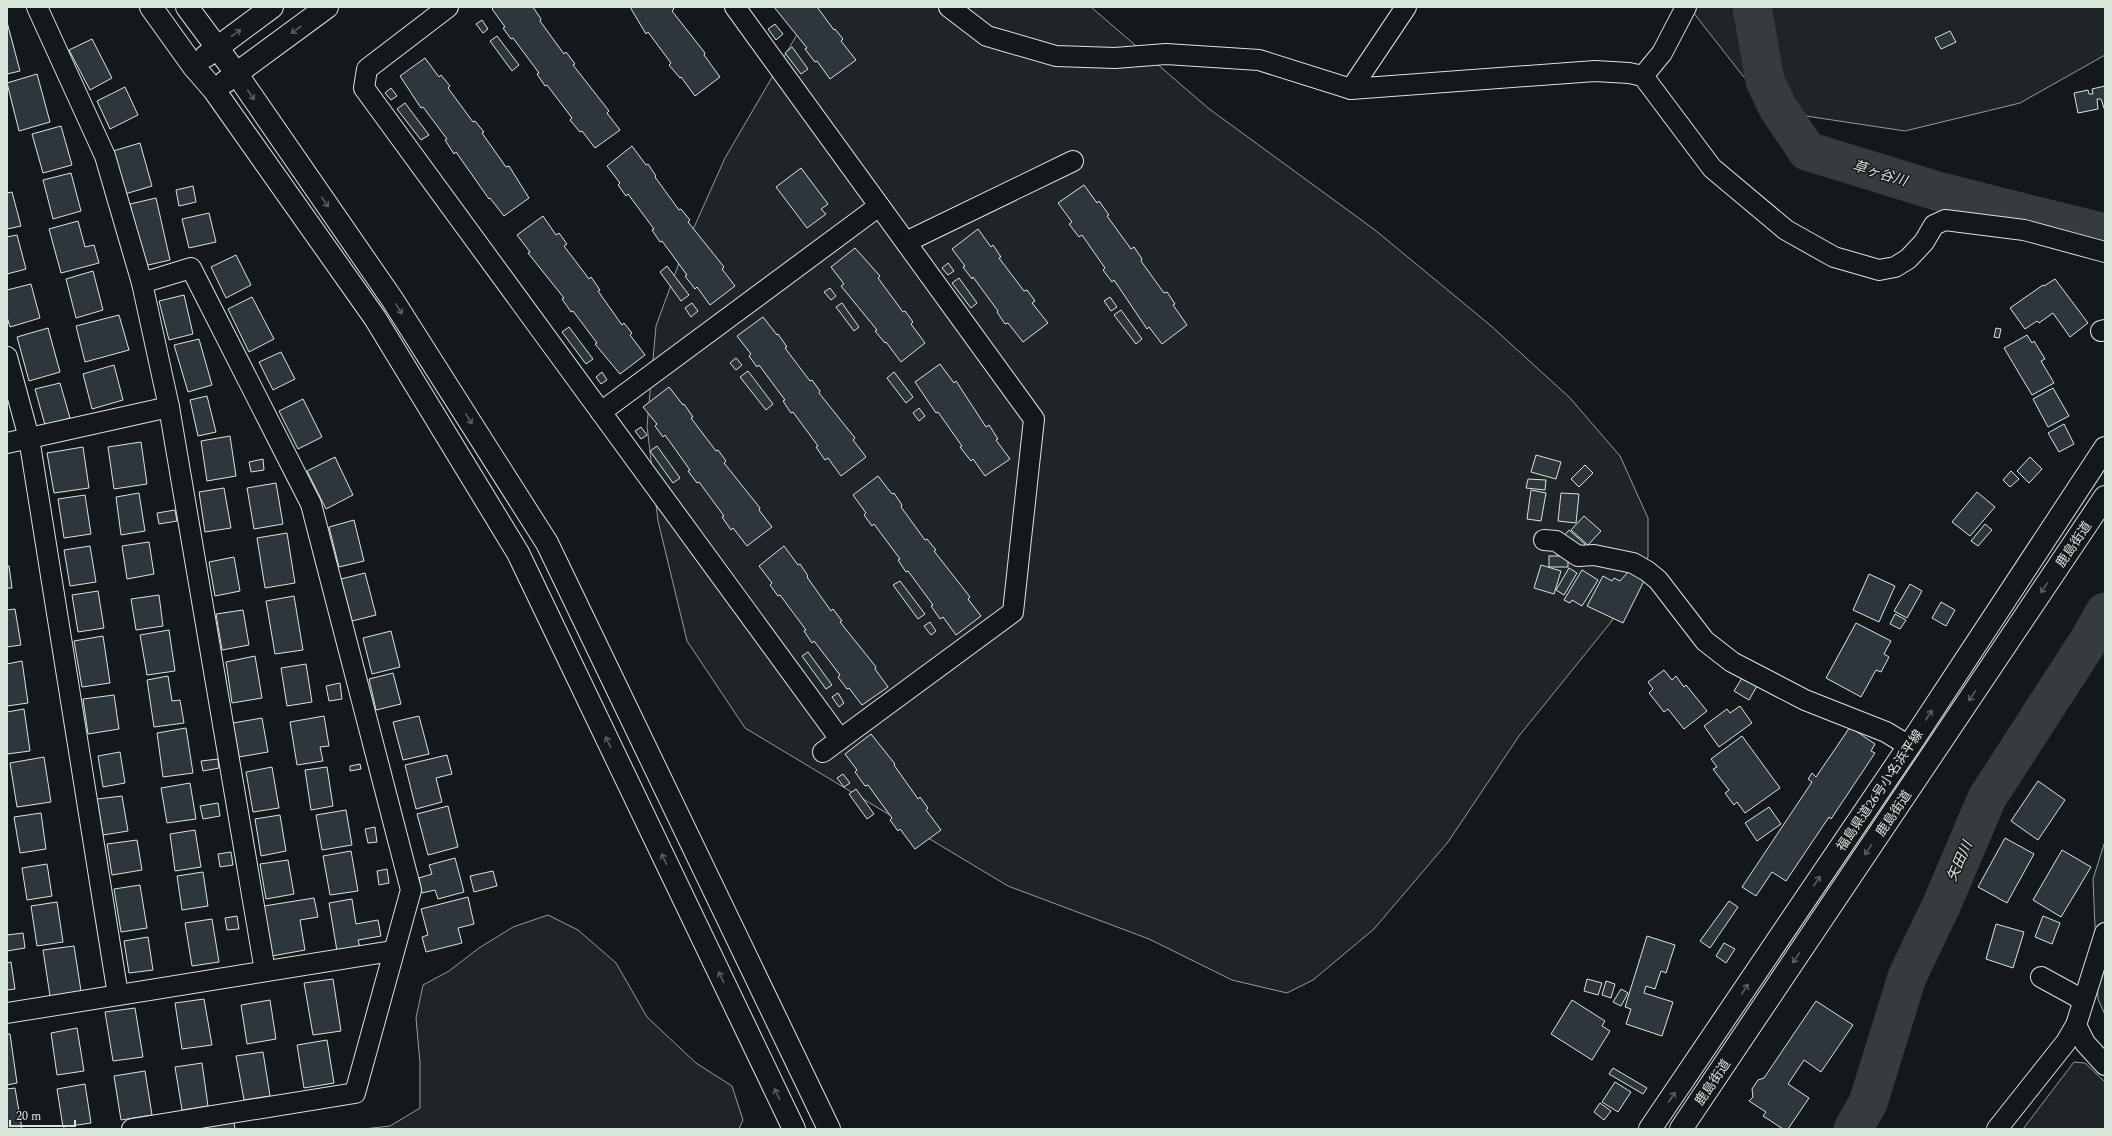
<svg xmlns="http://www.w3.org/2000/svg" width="2112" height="1136" font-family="Spectral,'Noto Sans JP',serif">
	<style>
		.green { fill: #202428; stroke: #939e99 }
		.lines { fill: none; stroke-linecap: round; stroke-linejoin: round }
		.river { stroke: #363b3e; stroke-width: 39 }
		.building { fill: #2c363c; stroke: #d8e6dc }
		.street-casing { stroke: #d8e6dc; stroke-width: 22 }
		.secondary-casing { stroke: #d8e6dc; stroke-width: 24 }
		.primary-casing { stroke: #d8e6dc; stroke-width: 24 }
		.street { stroke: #14181c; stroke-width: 20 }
		.secondary { stroke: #14181c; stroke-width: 22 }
		.primary { stroke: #14181c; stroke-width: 22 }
		.oneway { stroke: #59605f }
		.labels { text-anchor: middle; stroke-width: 3; stroke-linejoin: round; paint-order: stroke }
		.street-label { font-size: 13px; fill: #d8e6dc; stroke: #14181c }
		.water-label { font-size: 14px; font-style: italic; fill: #d8e6dc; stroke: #14181c }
	</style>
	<rect width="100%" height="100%" fill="#14181c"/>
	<g class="green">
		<polygon points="813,7 1091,7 1208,108 1375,230 1490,325 1570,398 1620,456 1648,518 1648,557 1611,622 1519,736 1448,842 1374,929 1313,980 1287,993 1232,980 1149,939 1008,886 745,728 687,641 658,521 647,426 656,326 683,252 725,158"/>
		<polygon points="1689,7 2105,7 2105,55 2020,103 1905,131 1806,116 1743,76"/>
		<polygon points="2105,841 2105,1015 2098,999 2093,879"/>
		<polygon points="548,915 578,930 616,963 647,1017 696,1063 732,1086 743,1120 739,1129 364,1129 390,1126 420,1108 420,1063 416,1018 423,985 449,971 479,948 513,927"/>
		<polygon points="2074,1062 2085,1063 2105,1082 2105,1129 2023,1129"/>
	</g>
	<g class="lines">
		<g class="river">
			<polyline points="1752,7 1765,81 1778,108 1807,151 1937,191 2105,233"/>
			<polyline points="1853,1129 1868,1103 1907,977 1941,906 1987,798 2089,640 2105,612"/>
		</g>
	</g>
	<g class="building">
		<polygon points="494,7 533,7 541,19 540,21 564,54 566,52 575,64 573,65 609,111 607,113 620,130 595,148 582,131 580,132 570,120 572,118 547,85 545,86 537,74 539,73 513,38 511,39 503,28 505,27 492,9"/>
		<polygon points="630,7 672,7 674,9 672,11 705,53 704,55 720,77 695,96 681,77 680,78 669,65 671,63 648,32 646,34"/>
		<polygon points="774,7 817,7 834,30 835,29 843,39 841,41 856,60 830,79 817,61 815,62 805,49 807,48"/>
		<polygon points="482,20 488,29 483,33 476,24"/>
		<polygon points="7,22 20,71 7,74"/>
		<polygon points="775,24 783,34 776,40 768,29"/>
		<polygon points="1950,31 1956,42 1941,49 1935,38"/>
		<polygon points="497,36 519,65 512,71 490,41"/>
		<polygon points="92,39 112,78 90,90 69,50"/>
		<polygon points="792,47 808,69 801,74 785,53"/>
		<polygon points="425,58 439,77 441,75 450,86 448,88 473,122 475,121 484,132 482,133 506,167 509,166 529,198 504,216 490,198 489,199 456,152 454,154 445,140 447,139 423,107 421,108 400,76"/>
		<polygon points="37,74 50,122 19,131 7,83"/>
		<polygon points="2105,86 2105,111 2101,99 2097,99 2098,109 2078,113 2074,93 2088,90 2089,94 2093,94 2092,89"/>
		<polygon points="125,87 138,115 110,129 97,101"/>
		<polygon points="391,88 397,96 391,100 385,93"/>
		<polygon points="405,103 429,135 421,140 397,109"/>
		<polygon points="61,126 72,165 43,173 32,134"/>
		<polygon points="140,143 152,186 125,194 113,151"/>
		<polygon points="632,146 646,165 648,164 656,176 655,177 679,210 681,209 690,220 688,222 724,267 722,269 735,286 710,305 697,287 695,289 685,276 687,275 662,241 660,242 652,230 654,229 628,194 626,196 618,185 620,183 607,166"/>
		<polygon points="801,168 828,204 821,209 826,214 807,228 776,187"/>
		<polygon points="71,173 81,211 53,219 43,180"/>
		<polygon points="1084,185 1097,203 1099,201 1109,215 1107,216 1131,249 1134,247 1142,259 1141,261 1164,293 1167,292 1175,304 1173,305 1187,325 1162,344 1149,327 1147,329 1114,280 1112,282 1103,270 1105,268 1082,235 1079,237 1069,224 1072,222 1058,203"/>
		<polygon points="193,186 196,202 179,206 176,190"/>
		<polygon points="12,192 21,226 7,229 7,193"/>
		<polygon points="156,198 170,260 144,266 130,204"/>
		<polygon points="209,213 216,242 189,248 182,219"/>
		<polygon points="543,216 556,235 559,233 567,244 564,246 589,279 591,277 600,290 598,291 622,325 624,323 632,333 630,335 645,355 620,374 595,344 597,343 573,311 571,312 562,299 564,298 528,253 530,252 517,235"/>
		<polygon points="78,221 85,247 94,245 99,263 61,273 49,229"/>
		<polygon points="978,229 991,247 993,245 1001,257 999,258 1024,291 1027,290 1035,301 1032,303 1048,323 1023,342 1008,323 1005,324 997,312 998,311 973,277 972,279 963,267 965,266 952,249"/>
		<polygon points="17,235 26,269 7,274 7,237"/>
		<polygon points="855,248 880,276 878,278 903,312 905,311 913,322 911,324 925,343 901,362 886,342 885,343 875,331 877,330 841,286 844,284 831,267"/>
		<polygon points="236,255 251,285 226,298 211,267"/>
		<polygon points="948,263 954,271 948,275 942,268"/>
		<polygon points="667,266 689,295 681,301 660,272"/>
		<polygon points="93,271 103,310 76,318 66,279"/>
		<polygon points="959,278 977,303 971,308 952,283"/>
		<polygon points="2055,279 2088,323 2070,337 2053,313 2039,323 2037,321 2025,329 2010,308 2043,285 2044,286"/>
		<polygon points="31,284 40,318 10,327 7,317 7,290"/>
		<polygon points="830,288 836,296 831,300 824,292"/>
		<polygon points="184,295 193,334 169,340 159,301"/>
		<polygon points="252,297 274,339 249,352 228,309"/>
		<polygon points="1110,297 1117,307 1111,311 1104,301"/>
		<polygon points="692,303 698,311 691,317 685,308"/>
		<polygon points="842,303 859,327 854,331 836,307"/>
		<polygon points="1121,310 1142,339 1136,344 1114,315"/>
		<polygon points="119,315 129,350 85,362 76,326"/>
		<polygon points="763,317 777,335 778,334 787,347 785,348 810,381 812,380 820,391 819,393 855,438 853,440 866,457 841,476 828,458 825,460 816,447 818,446 793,412 791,413 783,401 785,400 759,365 757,367 749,356 751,354 737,336"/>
		<polygon points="569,327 593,359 586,364 562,332"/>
		<polygon points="48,328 60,372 29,381 17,337"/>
		<polygon points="1996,328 2001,329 1999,338 1994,337"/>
		<polygon points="2027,335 2032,343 2034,341 2045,359 2041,361 2054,383 2032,395 2004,348"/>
		<polygon points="199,339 212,385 188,392 174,345"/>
		<polygon points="281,352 295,379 273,390 259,362"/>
		<polygon points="736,358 742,365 736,370 730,363"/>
		<polygon points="940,364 954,383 956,381 986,427 989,425 998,439 996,440 1010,459 985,476 973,459 971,461 960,447 962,446 938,412 936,413 915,382"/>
		<polygon points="114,365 123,400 92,409 83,374"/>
		<polygon points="748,371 773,404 766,410 740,377"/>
		<polygon points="602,372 607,380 601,384 596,377"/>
		<polygon points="894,372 913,397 906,403 887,378"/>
		<polygon points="60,383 70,418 45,425 35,389"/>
		<polygon points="669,387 683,405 684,404 693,417 691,418 716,451 718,450 726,461 724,463 760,508 759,510 772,527 747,546 733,528 731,530 722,517 724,516 699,482 697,483 688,471 690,470 665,435 663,437 655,426 657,424 643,407"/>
		<polygon points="2053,388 2069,416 2048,427 2033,399"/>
		<polygon points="207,396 216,432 198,436 190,400"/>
		<polygon points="303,399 322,437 298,449 279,411"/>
		<polygon points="919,408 925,416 919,421 913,413"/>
		<polygon points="2064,424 2074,444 2059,452 2048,433"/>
		<polygon points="641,427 647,435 641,439 635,431"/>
		<polygon points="230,436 236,476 207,481 201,441"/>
		<polygon points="141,442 147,484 114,489 108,447"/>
		<polygon points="657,446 680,478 673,483 650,451"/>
		<polygon points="83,447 89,488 54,493 47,453"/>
		<polygon points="1536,455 1561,462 1556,479 1531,472"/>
		<polygon points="335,457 353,495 326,509 307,471"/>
		<polygon points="2030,457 2042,469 2029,483 2017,471"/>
		<polygon points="263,459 264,470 251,472 249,462"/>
		<polygon points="1585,465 1593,473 1579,487 1571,479"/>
		<polygon points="2011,471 2019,479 2010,487 2003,480"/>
		<polygon points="878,476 892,494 894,493 902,505 901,507 925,540 927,539 936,550 934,551 970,597 968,599 981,616 956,635 943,617 940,619 931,606 933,605 908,571 906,572 898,560 900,559 874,524 872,526 864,515 866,513 853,495"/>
		<polygon points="1528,479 1546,480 1545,490 1526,488"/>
		<polygon points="276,483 283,524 254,529 247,488"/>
		<polygon points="224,488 231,528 205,532 199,492"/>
		<polygon points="1531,490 1546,493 1541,521 1527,519"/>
		<polygon points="1977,492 1995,507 1970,536 1952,522"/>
		<polygon points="139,493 145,531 121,535 116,497"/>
		<polygon points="1561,493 1579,494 1576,523 1558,521"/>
		<polygon points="85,495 91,534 64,538 58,499"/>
		<polygon points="175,510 177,521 159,524 157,513"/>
		<polygon points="1584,516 1601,531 1588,545 1571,530"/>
		<polygon points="354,520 364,561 339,567 329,527"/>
		<polygon points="1985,524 1992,530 1978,546 1971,541"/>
		<polygon points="1569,530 1585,544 1577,552 1562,538"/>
		<polygon points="287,533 295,583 265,588 257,538"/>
		<polygon points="149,542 154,574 127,579 122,546"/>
		<polygon points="90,546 96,582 70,586 64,550"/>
		<polygon points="784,546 798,565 800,564 808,576 807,577 831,611 833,609 842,621 840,622 876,667 875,669 888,687 862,705 849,688 847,689 838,677 840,675 814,641 812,643 804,631 806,630 780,595 778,596 770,585 772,583 759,566"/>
		<rect x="1549" y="556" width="19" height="11"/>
		<polygon points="234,557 240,591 215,596 209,562"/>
		<polygon points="1541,565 1561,571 1554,594 1534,588"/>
		<polygon points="7,566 9,566 12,588 7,588"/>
		<polygon points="1569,568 1577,573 1564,595 1556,590"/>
		<polygon points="1582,570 1598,580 1582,606 1572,600 1570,603 1564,600"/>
		<polygon points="1629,571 1645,579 1623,623 1587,606 1603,576 1612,581 1614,578 1620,581"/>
		<polygon points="365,573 376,615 352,621 341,579"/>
		<polygon points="1869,574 1895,586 1879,622 1853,610"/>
		<polygon points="900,581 925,614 918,619 893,585"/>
		<polygon points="1910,584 1922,591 1907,618 1894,611"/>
		<polygon points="98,591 104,628 78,632 72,595"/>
		<polygon points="159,595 163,626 136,630 131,599"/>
		<polygon points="294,596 303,650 275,654 266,601"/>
		<polygon points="1941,602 1955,610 1946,626 1932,618"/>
		<polygon points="15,609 21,645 7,647 7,610"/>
		<polygon points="243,610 249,645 222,650 216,614"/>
		<polygon points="1895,614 1906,620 1900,629 1890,624"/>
		<polygon points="930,622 936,631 931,635 924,626"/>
		<polygon points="1856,623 1891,641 1884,654 1889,657 1881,672 1876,670 1861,697 1826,678"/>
		<polygon points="169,630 175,671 147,675 140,635"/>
		<polygon points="391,631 400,667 372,674 363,638"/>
		<polygon points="103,636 110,683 82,687 74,641"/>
		<polygon points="808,652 832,685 826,689 802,656"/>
		<polygon points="255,656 262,698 232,703 226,662"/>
		<polygon points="22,661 28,703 7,706 7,664"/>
		<polygon points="306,664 312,702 287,706 281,668"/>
		<polygon points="1664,670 1672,680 1676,676 1684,687 1686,685 1707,711 1684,729 1668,709 1664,712 1649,693 1653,689 1648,682"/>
		<polygon points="393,673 401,704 376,710 369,679"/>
		<polygon points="168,676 172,701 180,700 184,723 154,727 147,680"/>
		<polygon points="1742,678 1757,686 1749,700 1734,691"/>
		<polygon points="340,683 342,699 329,701 326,686"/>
		<polygon points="838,693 844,703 839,707 832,697"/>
		<polygon points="114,695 119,729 88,734 83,699"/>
		<polygon points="1740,706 1752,723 1719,747 1704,726 1727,709 1730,713"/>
		<polygon points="24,709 30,751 7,754 7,712"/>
		<polygon points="324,716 329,746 320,747 323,761 297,765 290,722"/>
		<polygon points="419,716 429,754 403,760 393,722"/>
		<polygon points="262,718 268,752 239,757 233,723"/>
		<polygon points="1850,727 1875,744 1871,751 1875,753 1831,819 1829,817 1786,881 1772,872 1756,896 1742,887 1812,782 1808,779 1812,773 1816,777"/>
		<polygon points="186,728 193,773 163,777 157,733"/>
		<polygon points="871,734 895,764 894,765 918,799 920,797 928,808 926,810 941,830 915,849 900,829 898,831 890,820 892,818 868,785 865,786 855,772 857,770 845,754"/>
		<polygon points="1742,736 1780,788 1745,813 1737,802 1734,805 1725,793 1729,790 1713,769 1717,767 1711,759"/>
		<polygon points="120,752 125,783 103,787 98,756"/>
		<polygon points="447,755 452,774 436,778 442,802 416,809 405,765"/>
		<polygon points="44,757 51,802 17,807 10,763"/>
		<polygon points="218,759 219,768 203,771 201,761"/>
		<polygon points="360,764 361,769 350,771 350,766"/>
		<polygon points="272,767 279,808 253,812 246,772"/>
		<polygon points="327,767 333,806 311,810 305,770"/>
		<polygon points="843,774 850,783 844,787 837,778"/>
		<polygon points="2038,781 2065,800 2038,840 2011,821"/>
		<polygon points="190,783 196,819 167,823 161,788"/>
		<polygon points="856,789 874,814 867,819 849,794"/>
		<polygon points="122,796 128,831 103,835 97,799"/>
		<polygon points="218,803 220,816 203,819 200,806"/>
		<polygon points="448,806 458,847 428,855 417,814"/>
		<polygon points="1769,807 1781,824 1757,841 1745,823"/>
		<polygon points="346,810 352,845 322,850 316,815"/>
		<polygon points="41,813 46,849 20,853 14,817"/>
		<polygon points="280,815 286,851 261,856 255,819"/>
		<polygon points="375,827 377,842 368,843 365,829"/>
		<polygon points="195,830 201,867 175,871 170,834"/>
		<polygon points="2005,838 2034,854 2007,903 1978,887"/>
		<polygon points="137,840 142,870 112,875 107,844"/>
		<polygon points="2062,850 2091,867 2061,917 2033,900"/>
		<polygon points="351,851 358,891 330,895 323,856"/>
		<polygon points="231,852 233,865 220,867 218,854"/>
		<polygon points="455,858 464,892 438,899 435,890 422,893 419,878 432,874 429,865"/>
		<polygon points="288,860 294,894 266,899 260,864"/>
		<polygon points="47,864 52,896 27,900 22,868"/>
		<polygon points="387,869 389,883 379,885 377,871"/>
		<polygon points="493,871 497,886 474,892 470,876"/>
		<polygon points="203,872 208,906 182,910 177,876"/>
		<polygon points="140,885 147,928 121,932 114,889"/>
		<polygon points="468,897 474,924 458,928 462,943 426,952 422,937 428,935 421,909"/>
		<polygon points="314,898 318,917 300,920 305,950 272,956 264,906"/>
		<polygon points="352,899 356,924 378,920 381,936 358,940 360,947 337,951 329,903"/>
		<polygon points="1729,901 1738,907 1710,948 1700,941"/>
		<polygon points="57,902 63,942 37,946 31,906"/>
		<polygon points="237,916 239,929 227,930 225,918"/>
		<polygon points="2043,916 2060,923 2052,944 2035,937"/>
		<polygon points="212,919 219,962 192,966 185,923"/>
		<polygon points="1996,924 2024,932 2013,968 1986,959"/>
		<polygon points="23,933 25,948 7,951 7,935"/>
		<polygon points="1647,936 1675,945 1666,973 1661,971 1655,989 1646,986 1644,993 1673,1002 1662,1036 1626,1024 1631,1009 1625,1007"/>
		<polygon points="148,937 153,970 129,973 124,941"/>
		<polygon points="1724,943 1735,949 1726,963 1716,956"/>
		<polygon points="74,946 81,991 50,996 43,950"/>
		<polygon points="11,962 15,989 7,990 7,963"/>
		<polygon points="333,979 341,1031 313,1035 304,983"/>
		<polygon points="1587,979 1602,983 1598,995 1584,991"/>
		<polygon points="1606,981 1615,984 1611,998 1602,995"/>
		<polygon points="1621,989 1628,993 1621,1006 1613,1002"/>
		<polygon points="204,999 212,1045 182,1049 175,1003"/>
		<polygon points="270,1000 276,1039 247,1044 241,1005"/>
		<polygon points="1572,1000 1605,1021 1602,1026 1610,1031 1592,1060 1551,1034"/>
		<polygon points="1816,1001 1853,1025 1821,1072 1804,1060 1788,1084 1809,1098 1788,1129 1783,1129 1763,1116 1766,1112 1749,1101 1753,1097 1752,1089 1758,1080 1764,1078"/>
		<polygon points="135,1008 143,1057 113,1061 105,1012"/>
		<polygon points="77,1028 84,1071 57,1075 51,1033"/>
		<polygon points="7,1034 10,1034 17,1083 7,1085"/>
		<polygon points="327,1040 334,1083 304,1088 297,1045"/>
		<polygon points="263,1052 270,1096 244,1100 236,1056"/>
		<polygon points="202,1063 208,1106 182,1110 175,1067"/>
		<polygon points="1613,1068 1647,1088 1643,1094 1609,1074"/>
		<polygon points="145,1071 152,1115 121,1120 114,1076"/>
		<polygon points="1615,1082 1631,1092 1618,1112 1602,1102"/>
		<polygon points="85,1084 91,1123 63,1127 57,1089"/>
		<polygon points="15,1088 22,1129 7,1129 7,1089"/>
		<polygon points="1600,1103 1611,1111 1604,1120 1594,1112"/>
		<polygon points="234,1122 235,1129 204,1129 203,1127"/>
	</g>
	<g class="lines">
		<g class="street-casing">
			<g id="street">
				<polyline points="37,7 105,156 142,283 191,268 311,504 411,890 355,1093 132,1129"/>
				<polyline points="448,7 367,69 364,88 840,739"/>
				<polyline points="735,7 1034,419 1013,612 823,752"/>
				<polyline points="949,7 987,36 1056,56 1115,58 1166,54 1259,60 1351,89 1595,71 1629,73 1643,76 1712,168 1786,230 1834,257 1879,270 1895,267 1908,259 1924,242 1934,225 1945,220 2024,230 2105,252"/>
				<polyline points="1643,76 1662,53 1686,7"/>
				<polyline points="1351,89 1406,7"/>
				<polyline points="906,242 1073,161"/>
				<polyline points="142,283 169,407 265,971"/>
				<polyline points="2101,331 2105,330"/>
				<polyline points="7,357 29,438 118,995"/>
				<polyline points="601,412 879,206"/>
				<polyline points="7,443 169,407"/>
				<polyline points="1544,540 1556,541 1578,556 1594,555 1633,563 1647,571 1658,580 1705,641 1732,662 1805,700 1886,732 1909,746"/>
				<polyline points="2041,977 2083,1000"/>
				<polyline points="7,1013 392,951"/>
				<polyline points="2076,1025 2085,1043 2105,1065"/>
				<polyline points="1997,1129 2066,1042 2076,1025 2105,933"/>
			</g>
		</g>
		<g class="secondary-casing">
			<g id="secondary">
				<polyline points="151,7 194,67 214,90 375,318 518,553 794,1129"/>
				<polyline points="187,7 236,73 392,299 547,543 829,1129"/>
				<polyline points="206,56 272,7"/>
				<polyline points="225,82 327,7"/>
			</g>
		</g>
		<g class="primary-casing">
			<g id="primary">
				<polyline points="1650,1129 1909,746 2105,448"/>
				<polyline points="1681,1129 2105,497"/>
			</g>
		</g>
		<use href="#street" class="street"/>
		<use href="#secondary" class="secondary"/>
		<use href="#primary" class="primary"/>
	</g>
	<defs><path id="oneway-shaft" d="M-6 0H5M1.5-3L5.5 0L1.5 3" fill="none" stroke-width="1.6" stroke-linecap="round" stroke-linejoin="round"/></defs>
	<g class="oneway">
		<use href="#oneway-shaft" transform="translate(296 30) rotate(144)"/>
		<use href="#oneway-shaft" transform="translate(236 33) rotate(-36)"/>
		<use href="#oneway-shaft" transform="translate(251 95) rotate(55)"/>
		<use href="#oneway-shaft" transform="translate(325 202) rotate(55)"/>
		<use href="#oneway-shaft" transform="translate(399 309) rotate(58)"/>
		<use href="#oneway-shaft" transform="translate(469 419) rotate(58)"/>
		<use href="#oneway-shaft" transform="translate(2044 588) rotate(124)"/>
		<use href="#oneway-shaft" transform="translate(1972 696) rotate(124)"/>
		<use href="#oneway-shaft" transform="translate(1929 715) rotate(-57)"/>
		<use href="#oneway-shaft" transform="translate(608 742) rotate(-116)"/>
		<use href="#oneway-shaft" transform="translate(1868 850) rotate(124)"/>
		<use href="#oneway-shaft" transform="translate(664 859) rotate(-116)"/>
		<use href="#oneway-shaft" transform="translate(1817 881) rotate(-56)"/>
		<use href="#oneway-shaft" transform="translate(1796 958) rotate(124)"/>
		<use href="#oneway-shaft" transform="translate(721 977) rotate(-116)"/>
		<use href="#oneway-shaft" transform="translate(1745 989) rotate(-56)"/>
		<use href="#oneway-shaft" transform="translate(777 1094) rotate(-116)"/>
		<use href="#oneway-shaft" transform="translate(1672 1097) rotate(-56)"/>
	</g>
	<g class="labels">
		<g class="street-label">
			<text transform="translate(2073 544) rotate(-56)" y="5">鹿島街道</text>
			<text transform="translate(1879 790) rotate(-56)" y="5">福島県道26号小名浜平線</text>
			<text transform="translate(1893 813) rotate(-56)" y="5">鹿島街道</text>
			<text transform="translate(1712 1082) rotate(-56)" y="5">鹿島街道</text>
		</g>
		<g class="water-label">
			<text transform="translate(1880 173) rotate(17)" y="5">草ヶ谷川</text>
			<text transform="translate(1959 861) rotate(-66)" y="5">矢田川</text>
		</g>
	</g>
	<rect width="2112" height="1136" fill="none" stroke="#d8e6dc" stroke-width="16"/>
	<path d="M10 1120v6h65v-6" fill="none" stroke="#d8e6dc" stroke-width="2"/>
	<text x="16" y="1120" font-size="12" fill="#d8e6dc" stroke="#14181c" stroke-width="3" paint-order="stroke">20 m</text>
</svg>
